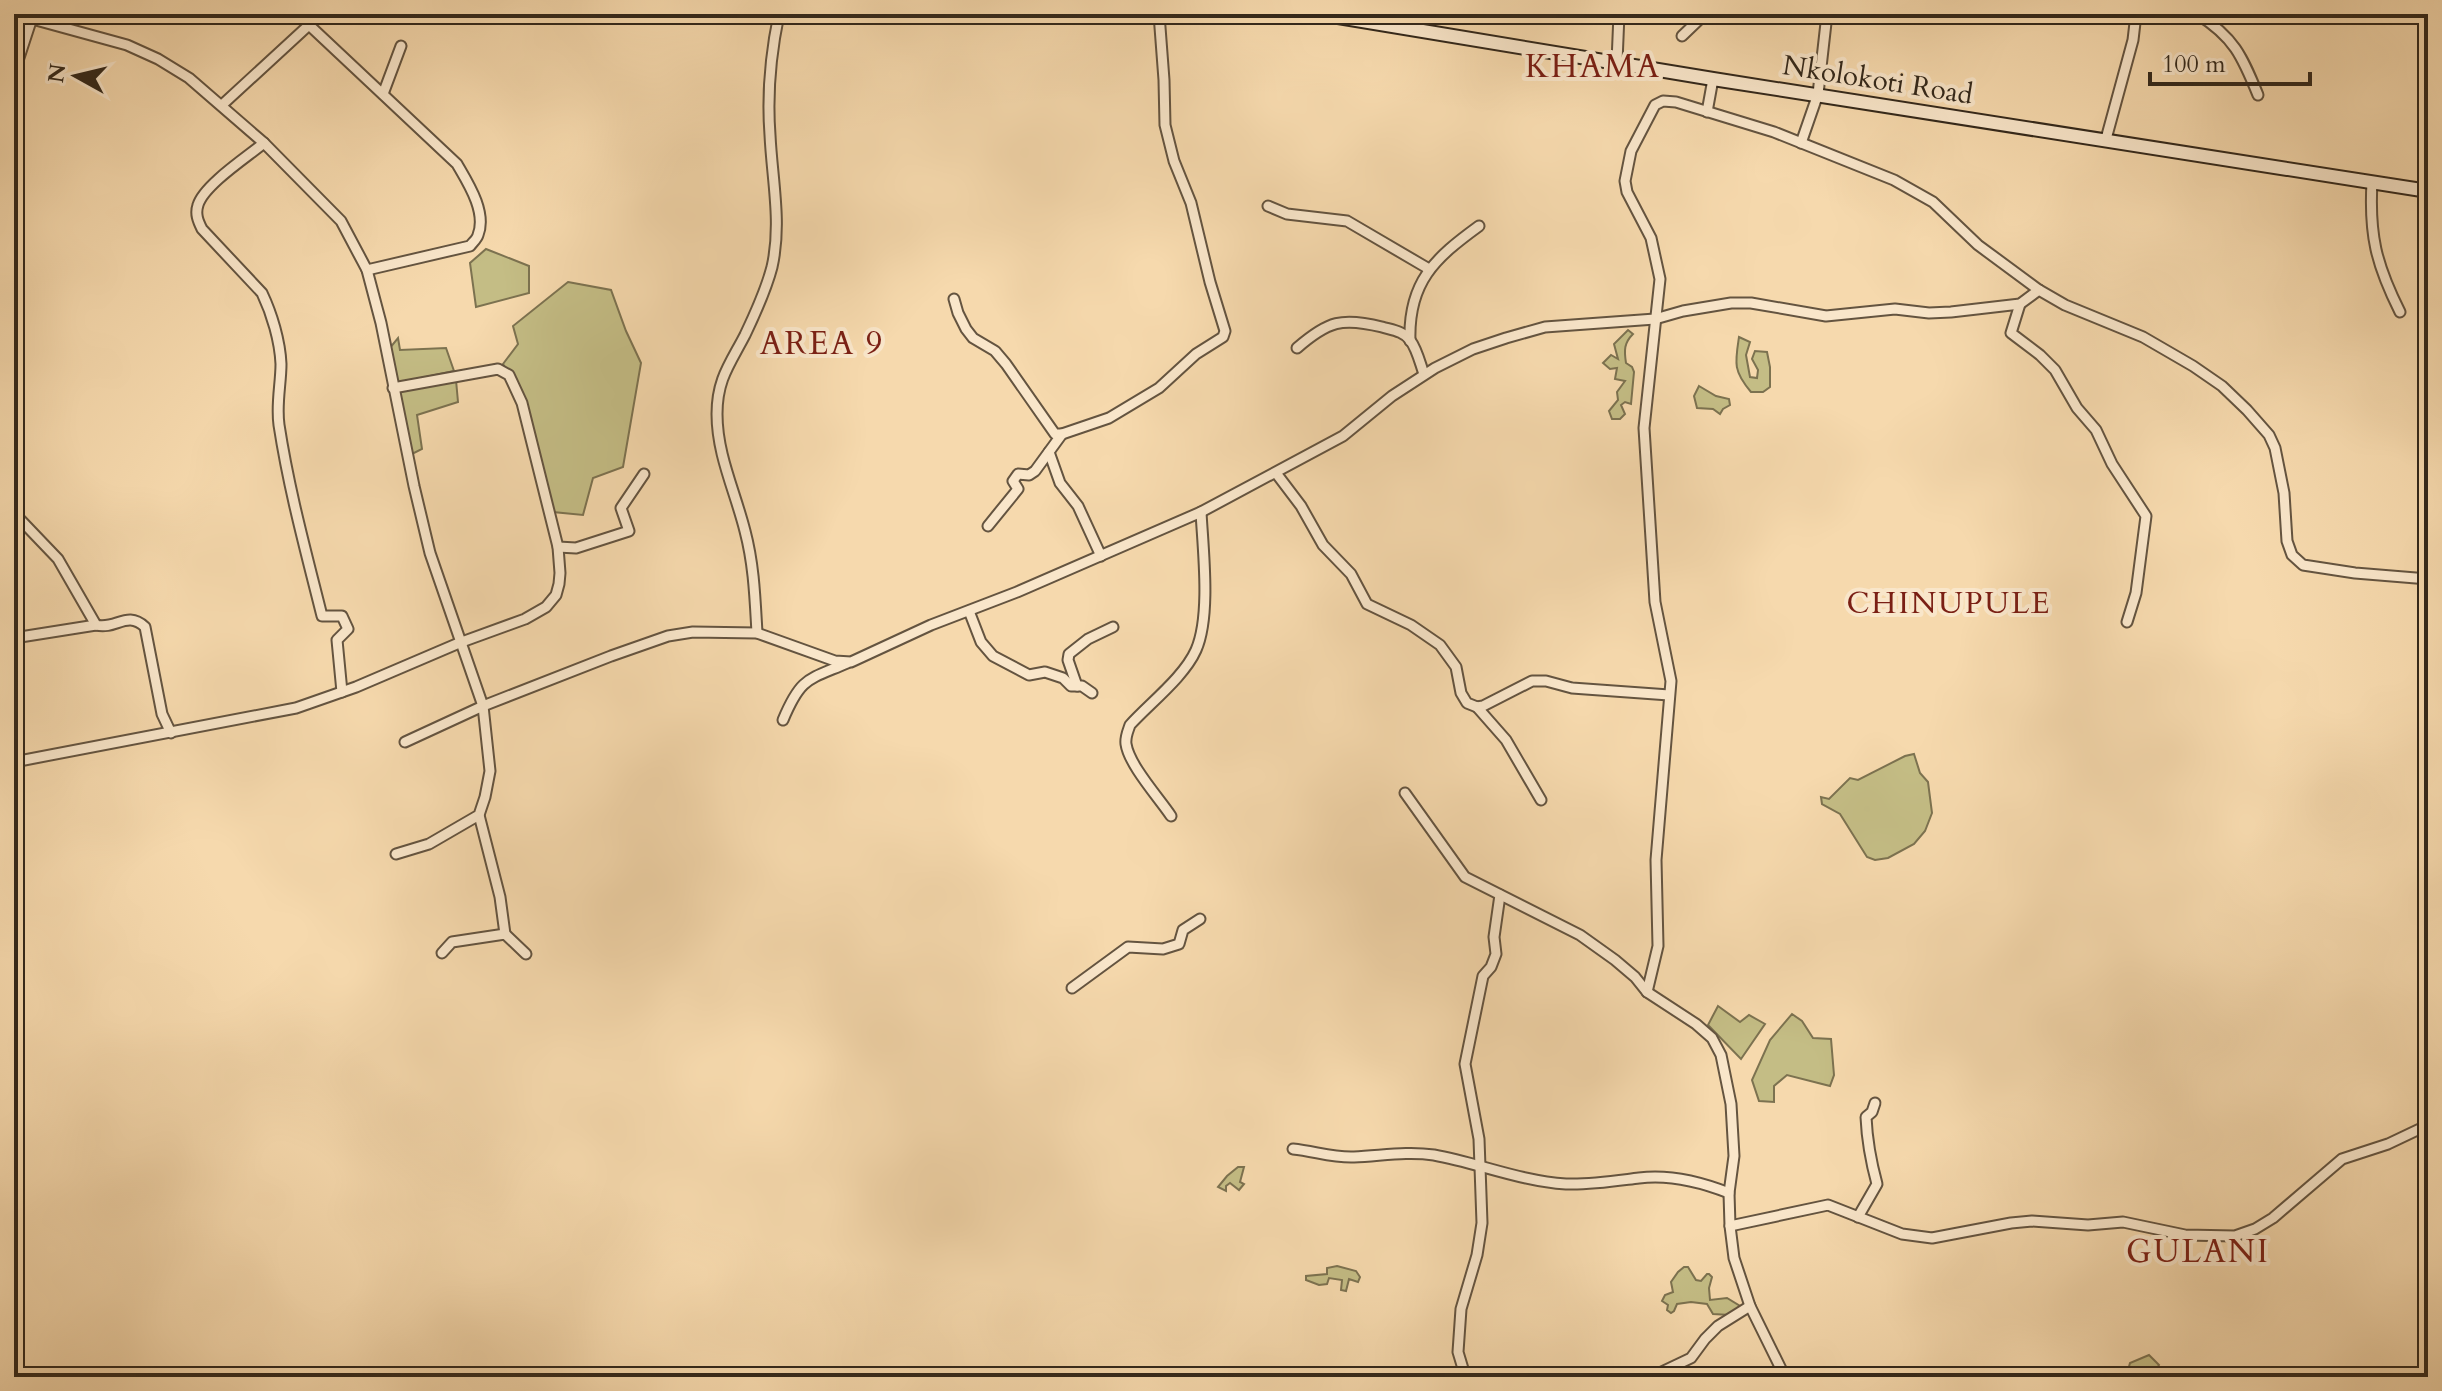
<svg xmlns="http://www.w3.org/2000/svg" width="2442" height="1391" font-family="Cardo,serif">
	<style>
		.green { fill: #c4bd85; stroke: #7c7250; stroke-width: 2 }
		.lines { fill: none; stroke-linecap: round; stroke-linejoin: round }
		.minor-casing { stroke: #645440; stroke-width: 13 }
		.secondary-casing { stroke: #33281b; stroke-width: 16 }
		.minor { stroke: #f9e6ca; stroke-width: 9 }
		.secondary { stroke: #f9e6ca; stroke-width: 12 }
		.labels { text-anchor: middle; stroke-width: 8; stroke-linejoin: round; paint-order: stroke }
		.street-label { font-size: 28px; fill: #33281b; stroke: #f9e6ca }
		.neighbourhood-label { font-size: 30px; letter-spacing: 2px; fill: #7a1f14; stroke: #f9e6ca }
		.quarter-label { font-size: 32px; letter-spacing: 2px; fill: #7a1f14; stroke: #f9e6ca }
	</style>
	<rect width="100%" height="100%" fill="#f6d9ad"/>
	<filter id="stains"><feTurbulence type="fractalNoise" baseFrequency=".0025" numOctaves="4"/><feColorMatrix values="0 0 0 0 .2 0 0 0 0 .09 0 0 0 0 .02 0 0 0 .5 -.17"/></filter>
	<radialGradient id="worn" r=".72"><stop offset=".6" stop-color="#630" stop-opacity="0"/><stop offset="1" stop-color="#630" stop-opacity=".3"/></radialGradient>
	<g class="green">
		<polygon points="486,249 529,266 529,293 476,307 470,263"/>
		<polygon points="568,282 611,290 626,331 641,363 623,467 593,478 583,515 553,512 526,401 503,364 518,344 513,326"/>
		<path d="M1628 330 1633 334C1624 343 1624 350 1626 363L1632 367 1634 372 1631 404 1625 402 1621 405 1625 414 1620 419H1612L1609 411 1618 400 1617 392 1625 381 1615 379 1617 368 1610 369 1603 363 1611 355 1618 359 1614 344Z"/>
		<path d="M1739 337 1750 342 1746 355 1750 377 1757 378 1758 370 1752 359 1755 351 1767 352 1770 367V387L1763 392H1751C1733 371 1735 363 1739 337Z"/>
		<polygon points="398,338 400,350 446,348 454,371 397,383 389,349"/>
		<polygon points="456,380 458,402 417,415 422,449 412,454 399,392"/>
		<polygon points="1699,386 1716,396 1729,399 1730,405 1723,409 1720,414 1713,409 1697,408 1694,396"/>
		<polygon points="1914,754 1920,773 1928,782 1932,813 1925,831 1914,844 1888,858 1875,860 1867,857 1840,814 1822,804 1821,797 1829,799 1850,778 1858,780 1905,756"/>
		<polygon points="1718,1006 1740,1022 1749,1015 1765,1024 1741,1059 1708,1025"/>
		<polygon points="1792,1014 1802,1021 1813,1038 1831,1039 1834,1075 1830,1086 1787,1075 1774,1086 1774,1102 1759,1101 1752,1080 1770,1040"/>
		<polygon points="1238,1167 1244,1167 1240,1182 1244,1184 1239,1190 1230,1183 1226,1186 1226,1191 1218,1187 1227,1176"/>
		<polygon points="1337,1266 1356,1271 1360,1277 1358,1282 1349,1279 1346,1291 1341,1290 1342,1280 1329,1278 1327,1284 1319,1285 1306,1280 1306,1276 1327,1274 1327,1268"/>
		<polygon points="1684,1267 1688,1267 1696,1280 1701,1281 1707,1274 1709,1274 1712,1277 1709,1288 1710,1300 1727,1298 1740,1306 1730,1315 1713,1314 1707,1304 1691,1302 1677,1304 1674,1311 1671,1313 1667,1310 1668,1305 1662,1301 1665,1295 1673,1292 1671,1282 1678,1272"/>
		<polygon points="2149,1355 2159,1365 2152,1377 2132,1377 2128,1370 2130,1363"/>
	</g>
	<g class="lines">
		<g class="minor-casing">
			<g id="minor">
				<polyline points="14,14 127,45 158,59 189,78 264,143 341,221 367,270 381,323 414,486 430,553 483,706 490,771 485,797 479,815 429,844 396,854"/>
				<path d="M2197 14C2234 37 2242 56 2258 95"/>
				<path d="M309 25 457 164C468 183 487 212 478 235 477 239 473 242 470 246L367 270"/>
				<polyline points="1682,36 1705,14"/>
				<polyline points="1617,62 1619,14"/>
				<polyline points="14,73 32,18"/>
				<polyline points="383,94 401,46"/>
				<polyline points="222,105 309,25 318,14"/>
				<polyline points="1707,112 1713,79"/>
				<polyline points="2106,139 2133,40 2136,14"/>
				<path d="M264 143C247 157 204 185 198 205 195 214 198 221 202 229L262 293C272 314 280 341 281 364 281 384 276 404 279 425 289 490 306 552 322 616H342L348 629 337 640 342 692"/>
				<polyline points="1801,143 1818,94 1827,14"/>
				<path d="M2372 182C2369 235 2376 264 2400 312"/>
				<polyline points="1268,206 1287,214 1347,221 1429,269"/>
				<polyline points="954,299 958,313 966,329 973,338 995,351 1006,364 1055,434 1062,434 1109,418 1159,388 1196,354 1223,337 1225,331 1210,282 1191,203 1174,161 1165,125 1164,80 1159,14"/>
				<polyline points="2020,304 2011,333 2040,355 2055,370 2077,408 2096,430 2112,464 2146,516 2136,593 2127,622"/>
				<path d="M1410 341C1408 282 1435 258 1479 226"/>
				<path d="M1297 348C1328 321 1342 317 1382 327 1392 330 1403 331 1410 340 1417 349 1420 363 1424 374"/>
				<polyline points="1049,452 1060,483 1078,506 1101,556"/>
				<polyline points="1276,473 1301,506 1323,545 1351,574 1367,604 1411,625 1440,645 1456,667 1461,693 1467,703 1477,707 1483,706 1532,681 1546,681 1572,688 1669,695"/>
				<polyline points="14,513 58,559 96,625"/>
				<polyline points="988,526 1018,489 1013,481 1018,474 1029,475 1035,471 1062,434"/>
				<polyline points="558,547 576,548 629,531 621,508 644,474"/>
				<polyline points="969,611 981,642 993,656 1029,675 1045,672 1063,678 1071,686 1082,686 1092,693"/>
				<path d="M757 633C755 598 754 565 745 531 735 491 717 455 717 414 717 379 730 364 745 335 755 314 766 290 772 267 782 223 772 179 770 135 767 95 771 52 779 14"/>
				<path d="M14 638 96 625C116 630 127 610 145 627L162 714 171 733"/>
				<polyline points="1077,686 1068,660 1069,654 1088,639 1113,627"/>
				<polyline points="1477,707 1506,740 1541,800"/>
				<path d="M783 720C801 677 808 680 847 663"/>
				<polyline points="405,742 483,706 611,656 668,636 693,632 757,633 835,661 851,662 931,625 1017,592 1201,512 1343,436 1392,396 1435,368 1473,349 1506,338 1545,327 1655,319 1683,311 1731,303 1751,303 1826,316 1895,309 1929,313 1951,312 2020,304 2039,290"/>
				<polyline points="14,762 296,708 356,687 459,643 525,619 546,607 556,595 559,584 560,573 558,547 522,403 509,375 498,369 393,388"/>
				<polyline points="1405,793 1465,877 1580,935 1615,960 1635,977 1647,992 1696,1024 1712,1038 1721,1055 1731,1104 1734,1156 1729,1193 1730,1226 1734,1258 1750,1306 1785,1377"/>
				<polyline points="479,815 500,897 505,934"/>
				<path d="M1171 816C1159 798 1129 765 1126 744 1125 737 1128 731 1130 725 1150 703 1184 677 1196 650 1211 616 1203 550 1201 512"/>
				<polyline points="442,953 452,942 505,934 526,954"/>
				<polyline points="1072,988 1128,947 1163,949 1179,944 1183,930 1200,919"/>
				<polyline points="1647,992 1658,946 1656,860 1671,681 1655,602 1644,428 1660,279 1651,238 1627,192 1625,181 1631,151 1655,105 1663,101 1676,102 1774,132 1894,180 1933,202 1978,245 2039,290 2065,305 2143,337 2193,366 2222,386 2247,410 2269,435 2275,448 2284,493 2287,541 2292,555 2303,565 2355,573 2428,579"/>
				<path d="M1293 1149C1314 1151 1333 1158 1354 1157 1381 1156 1406 1151 1434 1155 1478 1163 1520 1181 1566 1184 1590 1185 1615 1181 1639 1178 1670 1174 1701 1182 1729 1193"/>
				<path d="M1858 1217 1877 1184C1871 1162 1867 1140 1866 1117L1872 1112 1875 1103"/>
				<polyline points="1730,1226 1828,1205 1902,1234 1932,1238 2011,1223 2032,1221 2088,1225 2123,1222 2185,1235 2235,1236 2255,1229 2273,1218 2342,1159 2388,1144 2428,1125"/>
				<polyline points="1461,1377 1464,1372 1458,1352 1461,1309 1477,1255 1482,1223 1479,1139 1465,1064 1483,976 1491,967 1496,954 1494,937 1500,895"/>
				<polyline points="1651,1377 1691,1358 1705,1339 1718,1326 1750,1306"/>
			</g>
		</g>
		<g class="secondary-casing">
			<polyline id="secondary" points="1320,14 1713,79 2428,191"/>
		</g>
		<use href="#minor" class="minor"/>
		<use href="#secondary" class="secondary"/>
	</g>
	<g class="labels">
		<g class="street-label">
			<text transform="translate(1878 79) rotate(9)" y="10">Nkolokoti Road</text>
		</g>
		<g class="neighbourhood-label">
			<text x="1949" y="613">CHINUPULE</text>
		</g>
		<g class="quarter-label">
			<text x="1593" y="77">KHAMA</text>
			<text x="822" y="354">AREA 9</text>
			<text x="2198" y="1262">GULANI</text>
		</g>
	</g>
	<rect width="2442" height="1391" fill="none" stroke="#f6d9ad" stroke-width="48"/>
	<rect x="16" y="16" width="2410" height="1359" fill="none" stroke="#33281b" stroke-width="4"/>
	<rect x="24" y="24" width="2394" height="1343" fill="none" stroke="#33281b" stroke-width="2"/>
	<g transform="translate(76 76) rotate(278)" stroke="#f9e6ca" stroke-width="6" paint-order="stroke">
	<path d="M0-6L14 30L0 20L-14 30Z" fill="#33281b"/>
	<text y="-12" font-size="22" font-weight="bold" text-anchor="middle" fill="#33281b">N</text>
	</g>
	<path d="M2150 72v12h160v-12" fill="none" stroke="#33281b" stroke-width="4"/>
	<text x="2162" y="72" font-size="24" fill="#33281b" stroke="#f9e6ca" stroke-width="6" paint-order="stroke">100 m</text>
	<rect width="100%" height="100%" filter="url(#stains)"/>
	<rect width="100%" height="100%" fill="url(#worn)"/>
</svg>
